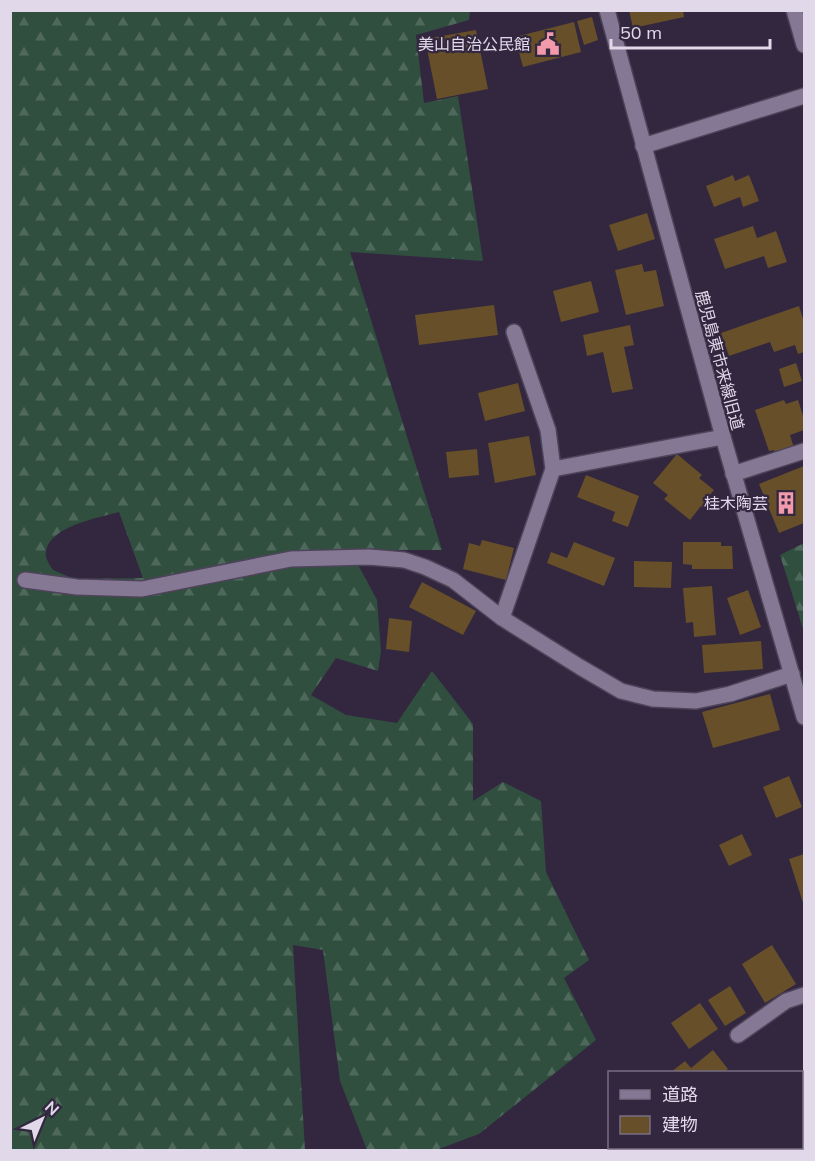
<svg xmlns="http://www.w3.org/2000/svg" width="815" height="1161" font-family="Mulish,'Noto Sans JP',sans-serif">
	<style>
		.forest { fill: url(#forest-firs); fill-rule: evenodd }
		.building { fill: #664f29 }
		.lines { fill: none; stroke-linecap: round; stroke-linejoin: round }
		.minor-casing { stroke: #4e4459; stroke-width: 18 }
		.minor { stroke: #857895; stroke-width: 15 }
		.labels { text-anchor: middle; stroke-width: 4.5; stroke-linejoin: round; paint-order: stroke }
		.poi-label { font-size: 16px; fill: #e1d9ea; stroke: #32273f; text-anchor: end }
		.street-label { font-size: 16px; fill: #e1d9ea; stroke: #32273f }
	</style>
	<defs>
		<pattern id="forest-firs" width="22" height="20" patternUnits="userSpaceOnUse" patternTransform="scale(1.5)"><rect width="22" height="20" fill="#304f3f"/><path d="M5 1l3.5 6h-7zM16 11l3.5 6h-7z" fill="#4e685b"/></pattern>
	</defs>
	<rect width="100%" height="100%" fill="#32273f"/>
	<g class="forest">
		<path d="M10 11H470L469 20 416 35 424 103 458 96 483 261 350 252 442 550H350L377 600 381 651 378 671 336 658 311 695 346 715 397 723 432 671 473 724V801L503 782 541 801 546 872 589 960 564 978 596 1040 479 1134 436 1150H367L340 1081 323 950 293 945 305 1150H11ZM119 512 143 578 74 579 53 570C51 567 47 561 46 557 43 527 98 518 119 512Z"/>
		<polygon points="804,543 804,632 780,555"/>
	</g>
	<g class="building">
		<polygon points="629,10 683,10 684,17 633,28"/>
		<polygon points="592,17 598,40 584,45 577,21"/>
		<polygon points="574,22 581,52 523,67 515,37"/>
		<polygon points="476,30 488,89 437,99 425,39"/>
		<polygon points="733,175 735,181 749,175 759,201 743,207 740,197 714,207 706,186"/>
		<polygon points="647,213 655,239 618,251 609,225"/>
		<polygon points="753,226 757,238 776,231 787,262 768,268 764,256 725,269 714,239"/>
		<polygon points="642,264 644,272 656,270 664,306 626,315 615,270"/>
		<polygon points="591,281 599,312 561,322 553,291"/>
		<polygon points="494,305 498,335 419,345 415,315"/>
		<polygon points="799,306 804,322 804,352 798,354 795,345 774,352 770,342 729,356 721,333"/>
		<polygon points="630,325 634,345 624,347 633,389 612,393 603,352 587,356 583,335"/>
		<polygon points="796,363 802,381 784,387 779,369"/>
		<polygon points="518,383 525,411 485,421 478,393"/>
		<polygon points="784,400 786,404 798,400 804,419 804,430 790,435 795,451 777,457 774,450 769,451 755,410"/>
		<polygon points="529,436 536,475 495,483 488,443"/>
		<polygon points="477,449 479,475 449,478 446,452"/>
		<polygon points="677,454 702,475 699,478 714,490 709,496 715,502 707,511 701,506 690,520 664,499 668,495 653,483"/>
		<polygon points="804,466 804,523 779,533 759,484"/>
		<polygon points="586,475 639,496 628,527 612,521 615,512 577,497"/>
		<polygon points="482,540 514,548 506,580 463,569 469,543 480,546"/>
		<polygon points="574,542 615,558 604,586 547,563 551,552 567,558"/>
		<polygon points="683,542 721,542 721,546 732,546 733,569 692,569 692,565 683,564"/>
		<polygon points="634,561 672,562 671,588 634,587"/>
		<polygon points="422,582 476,611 463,635 409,607"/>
		<polygon points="712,586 716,635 694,637 693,622 686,623 683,588"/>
		<polygon points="748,590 761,627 740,635 727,598"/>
		<polygon points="389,618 412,621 409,652 386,649"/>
		<polygon points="761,641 763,669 704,673 702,645"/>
		<polygon points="770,694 780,730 713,748 702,712"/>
		<polygon points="789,776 802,807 776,818 763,787"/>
		<polygon points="742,834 752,855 729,866 719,845"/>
		<polygon points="804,854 804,906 789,859"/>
		<polygon points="772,945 796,984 765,1003 742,964"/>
		<polygon points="730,986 746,1013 725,1026 708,1000"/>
		<polygon points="700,1003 718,1029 689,1049 671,1023"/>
		<polygon points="713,1050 728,1069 724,1072 671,1072 685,1061 691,1068"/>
		<polygon points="763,1148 794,1148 795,1150 755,1150"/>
	</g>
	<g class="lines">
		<g class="minor-casing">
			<g id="minor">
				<polyline points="607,10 723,437 804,717"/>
				<polyline points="794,10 804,45"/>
				<polyline points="643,146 804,96"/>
				<polyline points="553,469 723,437"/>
				<polyline points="733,474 804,451"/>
				<polyline points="25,580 77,587 142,589 291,559 369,557 404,560 425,567 453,580 502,618 580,667 621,691 653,699 696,701 730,694 792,674"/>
				<polyline points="502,618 553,469 548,430 514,332"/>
				<polyline points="738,1035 786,1001 804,995"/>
			</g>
		</g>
		<use href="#minor" class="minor"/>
	</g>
	<defs>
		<g id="civic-bare" transform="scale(1.8)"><path d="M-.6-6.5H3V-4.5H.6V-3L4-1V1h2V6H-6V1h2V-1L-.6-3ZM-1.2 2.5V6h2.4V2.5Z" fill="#f29aac" stroke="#32273f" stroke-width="2.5" paint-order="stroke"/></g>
		<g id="building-bare" transform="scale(1.8)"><path d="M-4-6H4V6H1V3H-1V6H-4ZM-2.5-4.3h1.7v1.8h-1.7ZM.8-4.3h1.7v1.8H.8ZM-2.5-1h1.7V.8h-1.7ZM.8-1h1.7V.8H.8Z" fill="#f29aac" stroke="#32273f" stroke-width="2.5" paint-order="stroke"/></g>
	</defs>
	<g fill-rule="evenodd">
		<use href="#civic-bare" x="548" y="44"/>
		<use href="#building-bare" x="786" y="503"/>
	</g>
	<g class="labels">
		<g class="poi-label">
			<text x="530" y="50">美山自治公民館</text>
			<text x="768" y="509">桂木陶芸</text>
		</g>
		<g class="street-label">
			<text transform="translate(720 360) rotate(75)" y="6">鹿児島東市来線旧道</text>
		</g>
	</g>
	<rect width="815" height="1161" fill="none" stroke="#e1d9ea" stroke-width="24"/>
	<rect x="608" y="1071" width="195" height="78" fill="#32273f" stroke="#786e83" stroke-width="1.5"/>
	<rect x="620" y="1090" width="30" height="9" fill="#857895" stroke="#786e83" stroke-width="1.5"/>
	<text x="662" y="1101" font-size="18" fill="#e1d9ea">道路</text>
	<rect x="620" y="1116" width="30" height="18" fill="#664f29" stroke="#786e83" stroke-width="1.5"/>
	<text x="662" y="1131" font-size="18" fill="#e1d9ea">建物</text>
	<g transform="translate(42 1119) rotate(43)" stroke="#32273f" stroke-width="4.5" paint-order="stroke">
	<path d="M0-4.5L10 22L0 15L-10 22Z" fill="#e1d9ea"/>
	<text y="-9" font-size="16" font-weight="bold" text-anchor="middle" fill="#e1d9ea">N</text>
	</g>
	<path d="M611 39v9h159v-9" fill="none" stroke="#e1d9ea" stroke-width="3"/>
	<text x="620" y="39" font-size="18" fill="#e1d9ea" stroke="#32273f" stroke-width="4.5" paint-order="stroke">50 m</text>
</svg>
